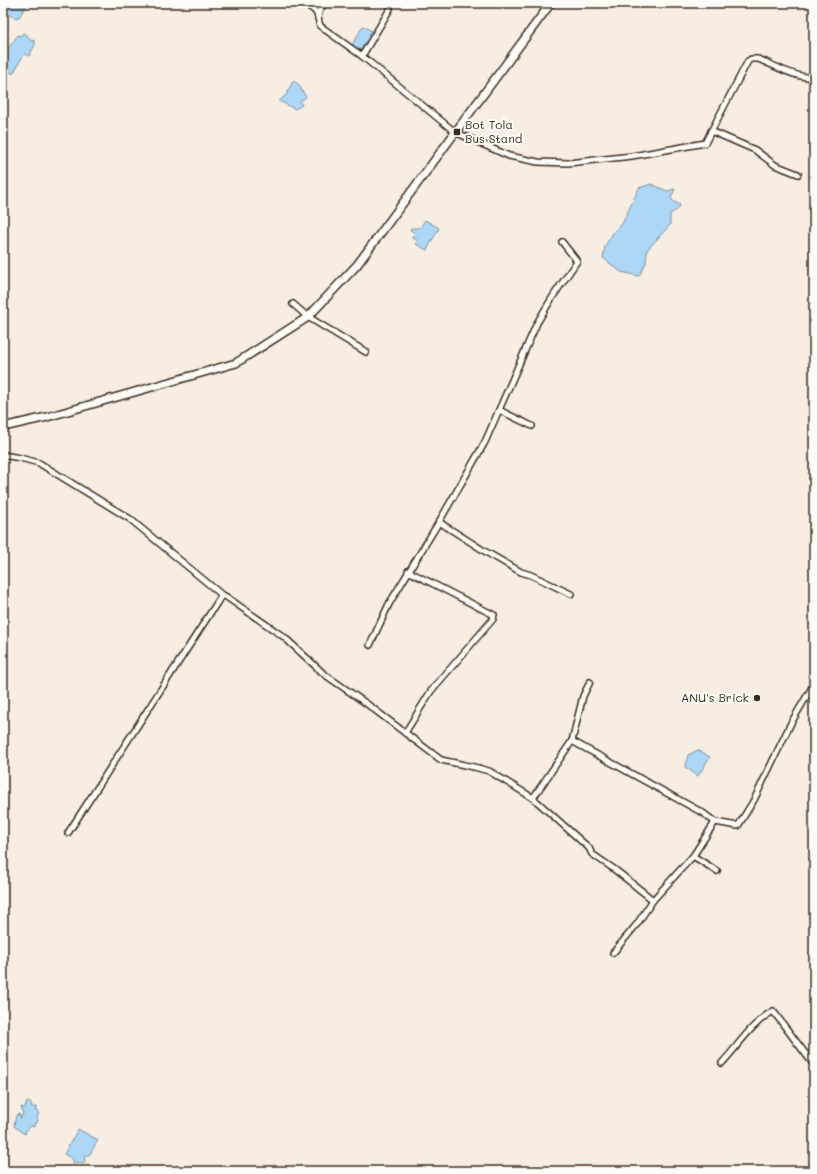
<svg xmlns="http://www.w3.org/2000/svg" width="817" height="1174" font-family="Mali,sans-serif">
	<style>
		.water { fill: #acd7f7; stroke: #7f92a0 }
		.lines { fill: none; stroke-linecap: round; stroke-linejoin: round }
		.minor-casing { stroke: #3b2a1e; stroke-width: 8 }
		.secondary-casing { stroke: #3b2a1e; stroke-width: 10 }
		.minor { stroke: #fdfcf7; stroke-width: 5 }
		.secondary { stroke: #fdfcf7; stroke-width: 7 }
		.poi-dot { fill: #3b2a1e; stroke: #fdfcf7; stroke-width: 1.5 }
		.labels { text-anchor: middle; stroke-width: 4; stroke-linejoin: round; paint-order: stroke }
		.poi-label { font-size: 12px; fill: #3b2a1e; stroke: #fdfcf7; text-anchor: start }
	</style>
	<rect width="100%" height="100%" fill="#f7ede2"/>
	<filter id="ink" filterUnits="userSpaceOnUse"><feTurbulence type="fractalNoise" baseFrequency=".025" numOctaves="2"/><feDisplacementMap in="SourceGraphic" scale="8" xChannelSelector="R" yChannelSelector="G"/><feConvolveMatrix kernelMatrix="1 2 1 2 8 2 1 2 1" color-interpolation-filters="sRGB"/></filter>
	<g filter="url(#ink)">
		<g class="water">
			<polygon points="3,3 28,3 19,17 14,18 3,10"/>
			<polygon points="363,26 372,31 370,33 369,39 360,50 352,45"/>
			<polygon points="23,33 26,34 30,40 35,41 35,45 29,56 24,54 13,74 3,67 3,55 18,35 20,36"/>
			<polygon points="293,81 298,84 306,97 300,101 302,105 295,109 279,101 286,95"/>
			<polygon points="651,184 667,191 675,189 671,198 674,202 680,205 678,209 670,214 670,225 647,250 646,263 639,276 621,272 603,258 605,246 615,230 622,224 639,188"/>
			<polygon points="425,220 439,228 427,250 416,244 418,241 411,237 412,236 415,235 414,232 410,230 411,228 420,228"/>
			<polygon points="698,750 710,757 698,776 685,767 688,755"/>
			<polygon points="27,1102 31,1103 32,1107 37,1107 35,1110 39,1112 37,1119 38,1120 38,1122 35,1123 34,1127 30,1126 28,1129 25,1131 26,1133 24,1134 14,1126 16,1115 19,1114 21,1119 21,1116 23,1114 21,1107 25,1108"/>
			<polygon points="78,1129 98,1140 90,1154 84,1157 85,1160 84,1164 77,1162 73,1164 73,1159 64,1154"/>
		</g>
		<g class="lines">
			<g class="minor-casing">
				<g id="minor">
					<path d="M303 3 314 10 317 14 320 26 362 56 455 132 509 156 538 162 568 163 632 156 705 143 748 61 751 59H758C774 65 797 79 814 77"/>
					<polyline points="318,17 320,9 325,3"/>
					<polyline points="362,56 390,9"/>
					<polyline points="711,131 755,150 775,165 798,174"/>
					<polyline points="293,304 308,317 366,352"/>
					<polyline points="499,410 532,426"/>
					<polyline points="3,455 20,458 39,463 130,519 222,595 225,596 284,637 324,674 367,704 441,760 474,767 489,771 533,798 589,848 592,854 614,869 653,900"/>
					<polyline points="439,522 486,552 521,572 531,575 571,594"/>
					<polyline points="370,645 389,604 439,522 485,442 537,323 552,298 577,261 562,242"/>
					<polyline points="405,733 431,691 493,619 494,615 408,571"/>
					<polyline points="572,741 703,813 715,822 738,826 754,800 791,723 814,684"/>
					<polyline points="533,798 572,741 583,696 590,682"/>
					<polyline points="68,833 222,595"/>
					<polyline points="693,856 717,871"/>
					<polyline points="613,953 637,924 653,900 693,856 715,822"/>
					<path d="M722 1063C738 1046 752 1023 773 1011L814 1065"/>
				</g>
			</g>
			<g class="secondary-casing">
				<polyline id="secondary" points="3,427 47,417 236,363 308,317 357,265 551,3"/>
			</g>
			<use href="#minor" class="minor"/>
			<use href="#secondary" class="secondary"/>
		</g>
	</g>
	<g class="poi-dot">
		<rect x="453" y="128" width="8" height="8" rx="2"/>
		<circle cx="757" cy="698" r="4"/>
	</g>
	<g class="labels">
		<g class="poi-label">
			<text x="465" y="129">Bot Tola<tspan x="465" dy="14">Bus Stand</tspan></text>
			<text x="749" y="702" text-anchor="end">ANU's Brick</text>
		</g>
	</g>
	<rect width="817" height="1174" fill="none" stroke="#fdfcf7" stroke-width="16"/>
	<rect x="8" y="8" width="801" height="1158" fill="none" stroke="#3b2a1e" stroke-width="1.5" filter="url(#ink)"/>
</svg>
